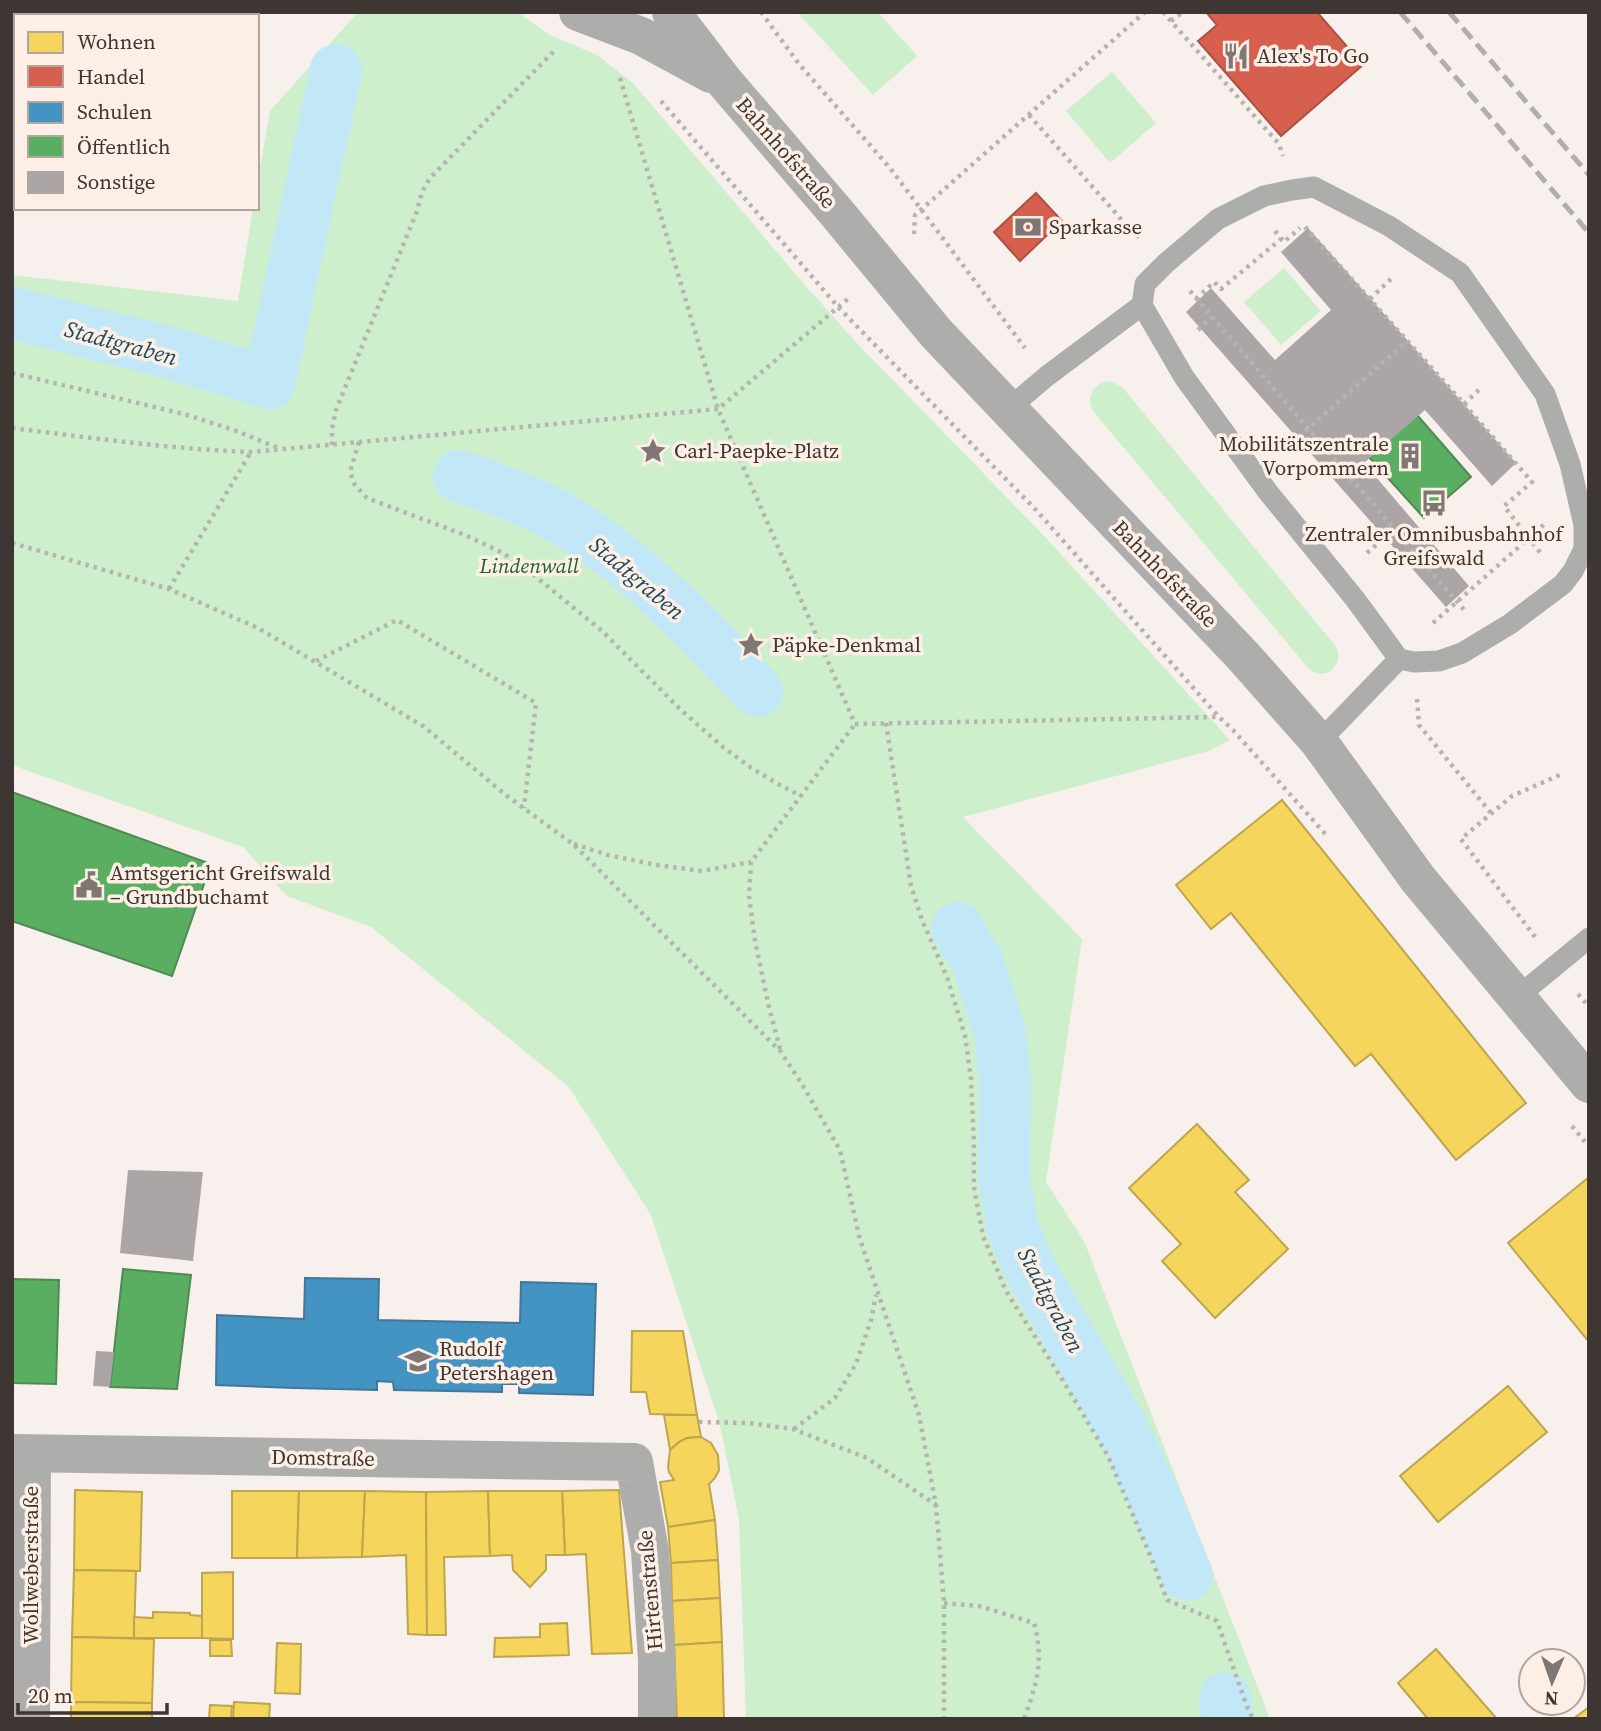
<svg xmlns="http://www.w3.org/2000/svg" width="1601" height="1731" font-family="'Source Serif 4',serif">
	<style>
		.green { fill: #cdefcb }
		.homes { fill: #f6d55c; stroke: #bea54f; stroke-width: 2 }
		.shops { fill: #d6604d; stroke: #a85345; stroke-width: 2 }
		.schools { fill: #4393c3; stroke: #417798; stroke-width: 2 }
		.public { fill: #5aae61; stroke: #518a53; stroke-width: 2 }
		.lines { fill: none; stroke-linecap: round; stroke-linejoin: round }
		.canal { stroke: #c2e8f8; stroke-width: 52 }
		.building { fill: #aca5a6 }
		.path { stroke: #b6b4b0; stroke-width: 4.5; stroke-dasharray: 3.5 5; stroke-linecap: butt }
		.lane { stroke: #adaeab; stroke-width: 21 }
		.street { stroke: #adaeab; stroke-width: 38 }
		.rail { stroke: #b1afab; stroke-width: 5; stroke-dasharray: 14 7; stroke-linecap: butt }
		.labels { text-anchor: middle; stroke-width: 7; stroke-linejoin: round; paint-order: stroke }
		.poi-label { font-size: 21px; fill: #3d3632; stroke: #feefe6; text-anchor: start }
		.street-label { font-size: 21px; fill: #3d3632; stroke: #feefe6 }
		.park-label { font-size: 21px; font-style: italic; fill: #1c662d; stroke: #feefe6 }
		.water-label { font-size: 23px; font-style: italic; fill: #1b4a5a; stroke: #feefe6 }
	</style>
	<rect width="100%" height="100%" fill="#f8f0ec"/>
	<g class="green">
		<polygon points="358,12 517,12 550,35 597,55 633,83 805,285 853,339 1047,539 1230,740 1209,751 963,817 1082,939 1046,1182 1084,1241 1270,1719 746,1719 739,1519 720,1425 651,1215 569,1087 371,927 287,896 243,847 12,765 12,275 238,301 253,208 257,208 257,185 270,111"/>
		<polygon points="797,12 878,12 917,56 873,95"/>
		<polygon points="1112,72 1156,123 1110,163 1066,111"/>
		<polygon points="1284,268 1321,311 1281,345 1244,302"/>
		<path d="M1110 381 1123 388 1337 648C1340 658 1338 664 1331 671 1323 675 1317 675 1309 669L1093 411C1085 396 1094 383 1110 381Z"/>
	</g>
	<g class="homes">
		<polygon points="1282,800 1526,1103 1456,1160 1371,1054 1355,1066 1231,913 1211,929 1176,885"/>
		<polygon points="1197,1124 1249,1180 1235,1192 1288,1249 1215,1318 1162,1261 1181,1244 1129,1188"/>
		<polygon points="1589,1177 1589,1342 1508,1243"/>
		<polygon points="632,1331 683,1331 697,1415 650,1414 646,1392 631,1392"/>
		<polygon points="1508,1386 1547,1432 1438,1522 1400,1476"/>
		<polygon points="664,1415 697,1415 701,1437 687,1438 679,1442 670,1450"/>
		<polygon points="701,1437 711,1443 718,1455 719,1470 715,1478 709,1484 715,1520 668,1527 660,1482 674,1480 669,1472 668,1467 670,1450 679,1442 687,1438"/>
		<polygon points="75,1490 142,1492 140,1571 74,1570"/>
		<polygon points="619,1490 632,1653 592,1654 586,1554 565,1555 562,1491"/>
		<polygon points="232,1491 299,1491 297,1558 232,1558"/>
		<polygon points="299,1491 365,1491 362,1557 297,1558"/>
		<polygon points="365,1491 426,1492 427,1635 408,1634 406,1555 362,1557"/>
		<polygon points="488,1491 490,1556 444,1557 446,1635 427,1635 426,1492"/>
		<polygon points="488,1491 562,1491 565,1555 546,1555 546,1570 530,1587 513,1570 512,1555 490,1556"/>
		<polygon points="715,1520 718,1560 671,1563 668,1527"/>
		<polygon points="718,1560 720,1598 672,1601 671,1563"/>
		<polygon points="74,1570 136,1571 134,1638 72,1637"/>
		<polygon points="233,1572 233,1639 202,1638 202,1573"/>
		<polygon points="720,1598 722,1642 674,1645 672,1601"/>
		<polygon points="153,1612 190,1613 190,1615 202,1616 202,1638 134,1638 134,1617 153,1618"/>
		<polygon points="567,1623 569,1655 494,1657 495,1638 540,1637 540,1624"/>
		<polygon points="72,1637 154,1639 152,1703 71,1702"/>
		<polygon points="210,1640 231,1640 232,1656 210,1656"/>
		<polygon points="722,1642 724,1718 677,1719 674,1645"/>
		<polygon points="277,1643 301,1644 300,1694 275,1693"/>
		<polygon points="1436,1649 1497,1719 1428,1719 1398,1683"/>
		<polygon points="71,1702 152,1703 152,1719 71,1719"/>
		<polygon points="234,1702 270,1704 269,1719 233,1719"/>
		<polygon points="210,1705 232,1706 231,1719 209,1719"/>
		<polygon points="1589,1707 1589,1719 1573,1719"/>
	</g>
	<g class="shops">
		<polygon points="1206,12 1317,12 1363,65 1281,136 1198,41 1217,25"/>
		<polygon points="1036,193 1062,221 1020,261 994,232"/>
	</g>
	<polygon class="schools" points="305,1278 379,1279 378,1320 520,1323 521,1282 596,1284 593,1395 519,1393 519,1384 502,1384 502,1392 394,1390 393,1382 377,1381 377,1390 294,1388 216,1385 217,1315 304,1319"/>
	<g class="public">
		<polygon points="1397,392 1471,477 1424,518 1349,435"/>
		<polygon points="12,792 211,864 172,976 12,921"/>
		<polygon points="123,1269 191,1275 177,1389 110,1387"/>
		<polygon points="12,1279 59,1280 56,1384 12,1383"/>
	</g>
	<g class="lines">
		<g class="canal">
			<polyline points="12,313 164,351 269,383 336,70"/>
			<path d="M459 476C493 488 527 499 559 517 636 561 696 628 757 691"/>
			<polyline points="957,928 978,962 1000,1033 1005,1081 1004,1179 1013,1228 1030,1269 1121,1426 1148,1483 1187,1575"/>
			<polyline points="1225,1698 1227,1719"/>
		</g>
	</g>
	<g class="building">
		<polygon points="1308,228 1516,463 1492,486 1425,410 1364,463 1469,586 1446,607 1186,312 1211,288 1275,360 1331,310 1281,252"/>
		<polygon points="128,1170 203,1172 193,1261 120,1253"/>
		<polygon points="96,1351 114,1352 110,1387 93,1386"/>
	</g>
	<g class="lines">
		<g class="path">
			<polyline points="761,12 799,64 890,168 1025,348"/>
			<polyline points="1163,12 1279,144 1283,156"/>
			<polyline points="1171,21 1183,12"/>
			<polyline points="620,78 718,409 855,724"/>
			<polyline points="661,101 839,308 1036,510 1219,717 1233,730 1327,836"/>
			<polyline points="1029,115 1128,227 1141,239"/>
			<polyline points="1305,227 1464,404 1532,482 1504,506 1542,555"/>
			<polyline points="1275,231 1284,242 1300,228"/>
			<polyline points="914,234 915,215 1145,12"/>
			<polyline points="1190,291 1465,611"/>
			<polyline points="1196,299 1214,282 1221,289 1281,239"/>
			<polyline points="1370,299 1391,279"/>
			<polyline points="1198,330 1212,317"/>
			<polyline points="12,373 184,414 234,430 281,449"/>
			<polyline points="1464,404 1482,387"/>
			<path d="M12 428C92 438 171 449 251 452L718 409 849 298"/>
			<polyline points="359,442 350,472 355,485 367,498 465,535 503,553 535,576 602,631 681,710 723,747 750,767 778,784 801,796"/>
			<polyline points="332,445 332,429 336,410 417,211 422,192 430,178 555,50"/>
			<polyline points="1286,448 1407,341"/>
			<polyline points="12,543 169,589 258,628 423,726 507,796 573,844 781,1052 803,1086 840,1150 859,1236 919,1415 936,1505 944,1603 944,1719"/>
			<polyline points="1367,553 1394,529"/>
			<polyline points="169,589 251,452"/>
			<polyline points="1433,623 1547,522"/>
			<polyline points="316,661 397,620 536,703 524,808"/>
			<polyline points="1417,699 1419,725 1491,813"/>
			<polyline points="886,723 911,886 922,920 947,977 965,1036 971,1078 974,1144 974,1187 983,1236 1006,1291 1062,1379 1108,1456 1153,1562 1167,1600 1217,1621 1247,1707 1253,1719"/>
			<polyline points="855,724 1218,717"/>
			<polyline points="574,844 608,855 656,865 702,871 751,862"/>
			<polyline points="1535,937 1461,839 1512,796 1562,774"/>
			<polyline points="1578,994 1589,1007"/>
			<polyline points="780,1049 768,1003 755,941 749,896 751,862 855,724"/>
			<polyline points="1572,1126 1589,1147"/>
			<polyline points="699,1422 748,1423 793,1429 867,1458 936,1505"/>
			<polyline points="794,1429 835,1398 856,1364 871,1320 876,1295"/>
			<path d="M944 1603 979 1606 1034 1623C1044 1660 1037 1684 1024 1719"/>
		</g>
		<g class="lane">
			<polygon points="1314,187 1389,226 1460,273 1545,394 1570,464 1584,525 1584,549 1573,571 1563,584 1510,624 1462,653 1439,661 1414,662 1399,659 1355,599 1268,492 1184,377 1142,305 1145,284 1166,263 1218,219 1264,196 1292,190"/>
			<polyline points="1008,409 1047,376 1142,305"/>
			<polyline points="1319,742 1399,659"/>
			<polyline points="1516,998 1589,938"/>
		</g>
		<g class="street">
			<polyline points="578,12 641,36 711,74"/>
			<polyline points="671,12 723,80 836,212 936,333 1243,656 1319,742 1418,879 1589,1084"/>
			<polyline points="12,1453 634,1462 650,1551 657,1660 657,1719"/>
			<polyline points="31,1719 32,1454"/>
		</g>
		<g class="rail">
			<polyline points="1400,12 1589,233"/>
			<polyline points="1449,12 1589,175"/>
		</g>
	</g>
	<defs>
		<g id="restaurant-bare" transform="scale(2.1)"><path d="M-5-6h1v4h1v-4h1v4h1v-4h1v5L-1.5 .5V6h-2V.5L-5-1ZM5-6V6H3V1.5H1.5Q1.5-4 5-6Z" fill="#7e7773" stroke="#feefe6" stroke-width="2.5" paint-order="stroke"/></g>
		<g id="bank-bare" transform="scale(2.1)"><path d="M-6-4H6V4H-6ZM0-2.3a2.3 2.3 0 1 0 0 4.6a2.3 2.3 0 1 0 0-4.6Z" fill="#7e7773" stroke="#feefe6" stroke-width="2.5" paint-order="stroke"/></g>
		<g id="sight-bare" transform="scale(2.1)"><path d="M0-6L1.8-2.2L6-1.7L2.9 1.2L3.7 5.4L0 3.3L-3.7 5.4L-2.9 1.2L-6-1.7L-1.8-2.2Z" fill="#7e7773" stroke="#feefe6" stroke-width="2.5" paint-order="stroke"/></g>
		<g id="building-bare" transform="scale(2.1)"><path d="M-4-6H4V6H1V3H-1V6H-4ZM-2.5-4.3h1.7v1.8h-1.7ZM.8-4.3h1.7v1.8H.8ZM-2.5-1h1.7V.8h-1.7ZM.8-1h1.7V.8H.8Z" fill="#7e7773" stroke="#feefe6" stroke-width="2.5" paint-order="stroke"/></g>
		<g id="bus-bare" transform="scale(2.1)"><path d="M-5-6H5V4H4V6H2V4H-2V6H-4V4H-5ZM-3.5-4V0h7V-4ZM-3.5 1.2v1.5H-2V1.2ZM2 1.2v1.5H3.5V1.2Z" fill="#7e7773" stroke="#feefe6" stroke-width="2.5" paint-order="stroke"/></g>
		<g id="civic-bare" transform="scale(2.1)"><path d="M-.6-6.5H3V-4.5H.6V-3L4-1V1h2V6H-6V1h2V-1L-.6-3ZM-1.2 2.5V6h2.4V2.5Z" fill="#7e7773" stroke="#feefe6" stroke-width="2.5" paint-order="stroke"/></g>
		<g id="school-bare" transform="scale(2.1)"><path d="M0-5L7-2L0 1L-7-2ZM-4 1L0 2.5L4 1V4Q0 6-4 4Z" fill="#7e7773" stroke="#feefe6" stroke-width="2.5" paint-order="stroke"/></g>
	</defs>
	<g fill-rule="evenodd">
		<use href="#restaurant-bare" x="1236" y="56"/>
		<use href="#bank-bare" x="1028" y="227"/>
		<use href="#sight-bare" x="653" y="451"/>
		<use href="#building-bare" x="1410" y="456"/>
		<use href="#bus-bare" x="1434" y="503"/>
		<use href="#sight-bare" x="751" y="645"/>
		<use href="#civic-bare" x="89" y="885"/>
		<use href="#school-bare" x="418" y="1361"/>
	</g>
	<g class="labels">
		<g class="poi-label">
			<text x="1257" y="63">Alex's To Go</text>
			<text x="1049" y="234">Sparkasse</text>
			<text x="1389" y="451" text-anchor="end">Mobilitätszentrale<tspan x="1389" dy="24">Vorpommern</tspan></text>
			<text x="674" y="458">Carl-Paepke-Platz</text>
			<text x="1434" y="541" text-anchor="middle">Zentraler Omnibusbahnhof<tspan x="1434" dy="24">Greifswald</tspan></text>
			<text x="772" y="652">Päpke-Denkmal</text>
			<text x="110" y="880">Amtsgericht Greifswald<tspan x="110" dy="24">– Grundbuchamt</tspan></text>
			<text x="439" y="1356">Rudolf<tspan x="439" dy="24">Petershagen</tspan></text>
		</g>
		<g class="street-label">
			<text transform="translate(786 153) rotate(49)" y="7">Bahnhofstraße</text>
			<text transform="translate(1165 574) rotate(46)" y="7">Bahnhofstraße</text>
			<text transform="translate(323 1458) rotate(1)" y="7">Domstraße</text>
			<text transform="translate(31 1565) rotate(-90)" y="7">Wollweberstraße</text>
			<text transform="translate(650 1590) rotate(-95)" y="7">Hirtenstraße</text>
		</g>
		<g class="park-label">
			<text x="529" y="573">Lindenwall</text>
		</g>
		<g class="water-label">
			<text transform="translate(121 343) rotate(15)" y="8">Stadtgraben</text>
			<text transform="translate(637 578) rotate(40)" y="8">Stadtgraben</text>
			<text transform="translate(1051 1300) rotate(62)" y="8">Stadtgraben</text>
		</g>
	</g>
	<rect width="1601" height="1731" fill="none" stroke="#3d3632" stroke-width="28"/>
	<rect x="14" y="14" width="245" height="196" fill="#feefe6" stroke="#b1a59e" stroke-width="2"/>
	<rect x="28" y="32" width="35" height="21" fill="#f6d55c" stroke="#b1a59e" stroke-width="2"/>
	<text x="77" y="49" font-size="21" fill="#3d3632">Wohnen</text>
	<rect x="28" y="66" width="35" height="21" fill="#d6604d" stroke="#b1a59e" stroke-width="2"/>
	<text x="77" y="84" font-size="21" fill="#3d3632">Handel</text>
	<rect x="28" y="102" width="35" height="21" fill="#4393c3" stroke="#b1a59e" stroke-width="2"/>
	<text x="77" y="119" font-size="21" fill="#3d3632">Schulen</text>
	<rect x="28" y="136" width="35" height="21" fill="#5aae61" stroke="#b1a59e" stroke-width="2"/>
	<text x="77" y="154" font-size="21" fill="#3d3632">Öffentlich</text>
	<rect x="28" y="172" width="35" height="21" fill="#aca5a6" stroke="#b1a59e" stroke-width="2"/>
	<text x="77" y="189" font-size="21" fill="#3d3632">Sonstige</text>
	<g transform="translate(1552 1682) rotate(182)"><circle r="33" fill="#feefe6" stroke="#b1a59e" stroke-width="2"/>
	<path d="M0-5L12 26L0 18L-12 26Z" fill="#7e7773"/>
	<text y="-10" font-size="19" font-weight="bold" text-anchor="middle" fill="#3d3632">N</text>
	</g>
	<path d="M18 1703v10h149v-10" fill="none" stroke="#3d3632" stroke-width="3.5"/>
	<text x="28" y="1703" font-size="21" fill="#3d3632" stroke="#feefe6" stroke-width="5" paint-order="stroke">20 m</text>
</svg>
